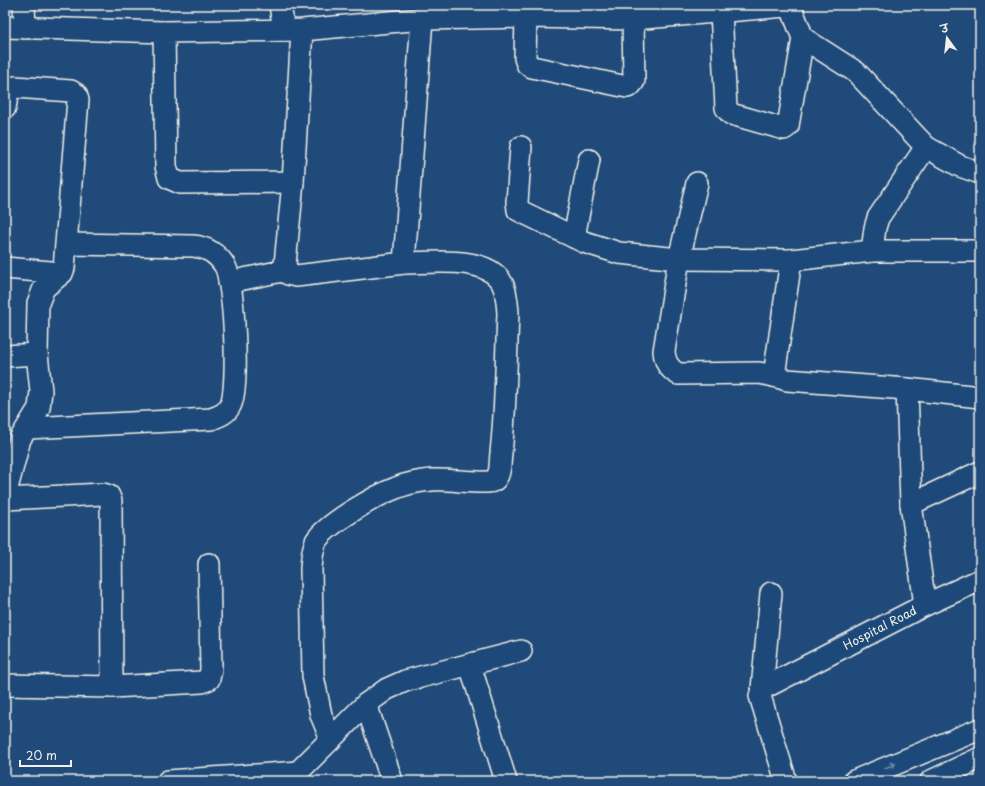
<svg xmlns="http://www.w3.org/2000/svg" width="985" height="786" font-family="'Playpen Sans','Playpen Sans Deva',sans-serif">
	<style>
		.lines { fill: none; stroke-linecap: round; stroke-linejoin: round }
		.minor-casing { stroke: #f4f1e8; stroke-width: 24 }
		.minor { stroke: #1f4a7a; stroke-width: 21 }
		.oneway { stroke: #748da6 }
		.labels { text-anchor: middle; stroke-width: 3; stroke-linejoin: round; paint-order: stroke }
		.street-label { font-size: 12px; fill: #f4f1e8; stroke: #1f4a7a }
	</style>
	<rect width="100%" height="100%" fill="#1f4a7a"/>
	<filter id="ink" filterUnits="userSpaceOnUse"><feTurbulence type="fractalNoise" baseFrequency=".025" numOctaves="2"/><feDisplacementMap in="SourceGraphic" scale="8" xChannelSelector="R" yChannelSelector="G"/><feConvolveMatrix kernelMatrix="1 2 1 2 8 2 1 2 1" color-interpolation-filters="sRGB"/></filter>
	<g filter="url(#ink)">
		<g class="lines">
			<g class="minor-casing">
				<g id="minor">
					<polyline points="24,5 25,28"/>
					<polyline points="280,5 284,30"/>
					<polyline points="721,11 726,108 731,114 784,129 788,126 803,38"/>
					<polyline points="526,17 525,58 527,64 532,67 627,87 630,86 634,81 633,19"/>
					<polyline points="5,27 164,32"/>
					<polyline points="302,30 293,182 180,183 169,178 166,166 164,32 302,30 422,19 526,17 633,19 786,6 790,7 792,10 803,38 856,72 926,147 960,166 980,173"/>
					<polyline points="5,108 8,91 15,87 71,91 76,94 78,100 64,268 62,273 44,288 38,303 37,354 41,391 39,408 20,439 5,496"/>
					<polyline points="521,147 517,202 518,210 584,242 619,253 679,259 791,260 872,251 980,251"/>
					<polyline points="293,182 285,264 288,274 296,276 404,263 422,19"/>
					<path d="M697 183 679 259 664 351C665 362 668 368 678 374L759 373 774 376 791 260"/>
					<polyline points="574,237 589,160"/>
					<polyline points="872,251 875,228 878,218 926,147"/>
					<polyline points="5,268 62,273"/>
					<polyline points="229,282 287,270"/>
					<polyline points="5,356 37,354"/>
					<polyline points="774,376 787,380 907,389 980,397"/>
					<polyline points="907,389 911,504"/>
					<path d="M28 428 211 419C219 416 226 414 230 406 240 390 234 283 225 266 218 254 206 247 193 246L67 244"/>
					<polyline points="5,499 103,494 109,496 111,501 112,687 5,685"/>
					<polyline points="925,605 980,580"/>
					<polyline points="470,665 506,781"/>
					<polyline points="112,687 202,682 209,679 211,670 209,564"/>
					<polyline points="762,689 771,593"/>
					<path d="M331 739 321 715 313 676 311 568C312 559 312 550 316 541 326 524 377 495 396 488 408 483 420 481 432 480 451 479 469 483 487 482 491 482 495 481 497 477 501 471 500 460 501 453 506 407 506 360 508 313 507 303 507 292 502 283 487 255 432 263 404 263"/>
					<polyline points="168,781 299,772"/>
					<polyline points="289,781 366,704"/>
					<polyline points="392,781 366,704 387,689 405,681 521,651"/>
					<path id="s1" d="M786 781 760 696 762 689 925 605 911 504 980 472"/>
					<polyline points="854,781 980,729"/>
					<polyline points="931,781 980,758"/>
				</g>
			</g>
			<use href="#minor" class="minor"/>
		</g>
		<defs><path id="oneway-shaft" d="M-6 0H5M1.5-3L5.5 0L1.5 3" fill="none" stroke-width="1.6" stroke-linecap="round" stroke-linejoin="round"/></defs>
		<use class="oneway" href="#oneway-shaft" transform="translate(890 766) rotate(-22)"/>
	</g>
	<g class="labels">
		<g class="street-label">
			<text dy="4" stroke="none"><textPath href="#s1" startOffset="229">Hospital Road</textPath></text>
		</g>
	</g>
	<rect width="985" height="786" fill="none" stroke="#1f4a7a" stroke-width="20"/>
	<rect x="10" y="10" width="965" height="766" fill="none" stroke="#f4f1e8" stroke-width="1.5" filter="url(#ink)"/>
	<g transform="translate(947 38) rotate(345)" stroke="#1f4a7a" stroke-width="3" paint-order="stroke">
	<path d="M0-3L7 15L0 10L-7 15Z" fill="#f4f1e8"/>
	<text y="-6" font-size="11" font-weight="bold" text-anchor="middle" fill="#f4f1e8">उ</text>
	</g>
	<path d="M20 760v6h51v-6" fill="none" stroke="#f4f1e8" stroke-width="2"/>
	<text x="26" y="760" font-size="12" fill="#f4f1e8" stroke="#1f4a7a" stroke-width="3" paint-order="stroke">20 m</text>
</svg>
